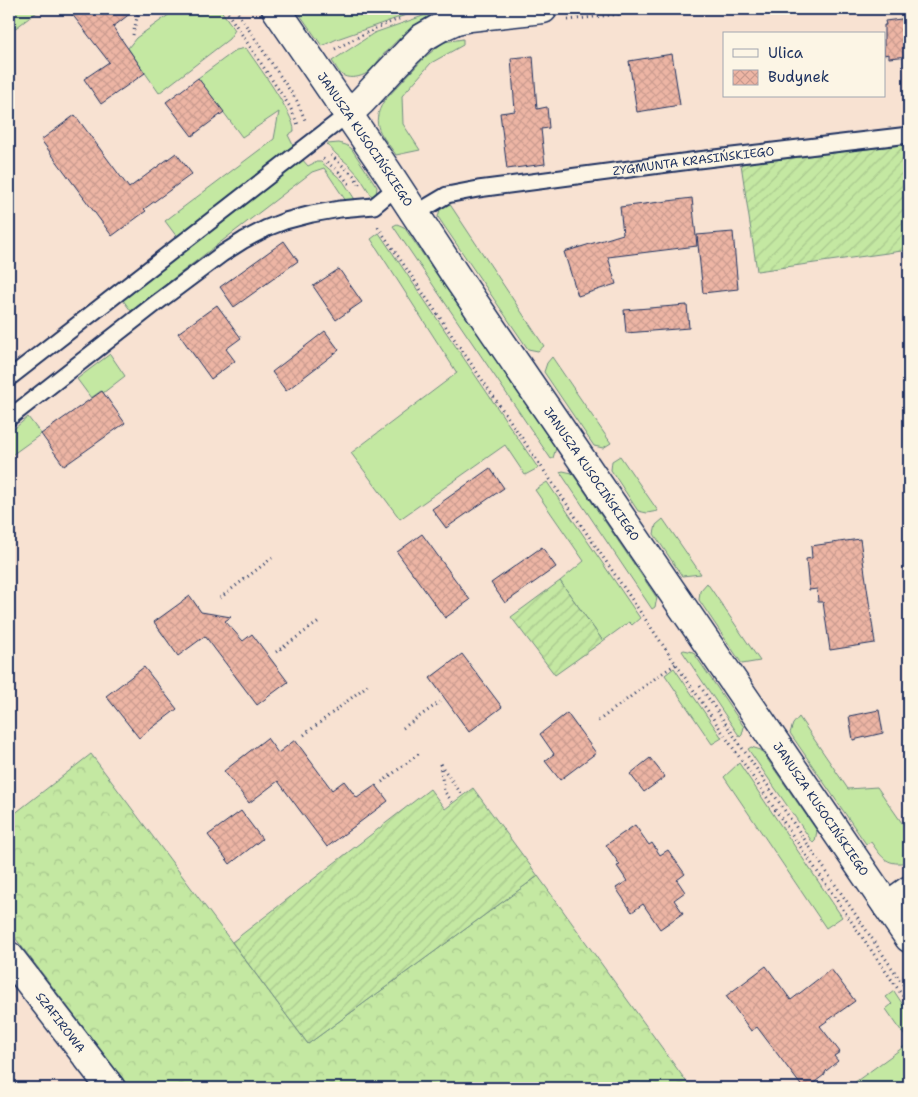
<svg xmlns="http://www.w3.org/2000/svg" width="918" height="1097" font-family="'Shantell Sans',sans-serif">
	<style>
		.grass { fill: #c4e8a2; stroke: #708c80 }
		.forest { fill: url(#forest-crowns); stroke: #708c80 }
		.garden { fill: url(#garden-furrows); stroke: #708c80 }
		.building { fill: url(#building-cross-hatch); stroke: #1b2f5e }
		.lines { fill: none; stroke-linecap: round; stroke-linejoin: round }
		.lane-casing { stroke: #1b2f5e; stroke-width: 19 }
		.street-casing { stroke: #1b2f5e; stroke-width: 31 }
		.secondary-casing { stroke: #1b2f5e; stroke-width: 31 }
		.path { stroke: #1b2f5e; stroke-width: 3; stroke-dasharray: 1 4; stroke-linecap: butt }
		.lane { stroke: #fcf5e5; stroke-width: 15 }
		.street { stroke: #fcf5e5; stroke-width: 28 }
		.secondary { stroke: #fcf5e5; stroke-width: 28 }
		.labels { text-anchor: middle; stroke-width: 5; stroke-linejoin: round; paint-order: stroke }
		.street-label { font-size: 12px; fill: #1b2f5e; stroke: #fcf5e5 }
	</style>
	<defs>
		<pattern id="forest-crowns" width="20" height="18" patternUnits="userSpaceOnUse" patternTransform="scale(1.25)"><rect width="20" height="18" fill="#c4e8a2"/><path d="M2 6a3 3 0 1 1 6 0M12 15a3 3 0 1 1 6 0" fill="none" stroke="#a8c78e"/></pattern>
		<pattern id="garden-furrows" width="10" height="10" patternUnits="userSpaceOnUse" patternTransform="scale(1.25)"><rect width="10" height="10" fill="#c4e8a2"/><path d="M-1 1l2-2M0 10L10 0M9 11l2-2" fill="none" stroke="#a8c78e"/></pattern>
		<pattern id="building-cross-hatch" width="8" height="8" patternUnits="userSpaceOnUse" patternTransform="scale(1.25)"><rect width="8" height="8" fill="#edb5a4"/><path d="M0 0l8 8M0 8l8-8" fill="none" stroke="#cb9c90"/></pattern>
	</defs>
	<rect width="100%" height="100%" fill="#f8e2d2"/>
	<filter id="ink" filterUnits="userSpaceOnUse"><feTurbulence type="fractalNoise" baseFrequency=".02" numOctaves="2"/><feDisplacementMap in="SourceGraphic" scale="10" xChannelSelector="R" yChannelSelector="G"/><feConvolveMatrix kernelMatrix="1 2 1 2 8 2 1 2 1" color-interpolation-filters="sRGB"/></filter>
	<g filter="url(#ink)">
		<g class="grass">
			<polygon points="9,9 41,9 9,33"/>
			<polygon points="177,9 220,9 235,30 229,39 159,93 128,48 136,38"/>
			<polygon points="296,9 423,9 337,39 322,46"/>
			<path d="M443 9C420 19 399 37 382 56 377 62 373 69 367 73 361 77 351 79 344 76 339 74 336 66 332 61L374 33Z"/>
			<path d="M463 39V45L431 63 402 96 403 124 420 150 396 155C382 134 369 126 384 101L425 57 444 42Z"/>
			<path d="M246 48C256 63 295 115 294 131L288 135 294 147 177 237 165 221 274 139 279 112 242 137 198 78 236 50Z"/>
			<polygon points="339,143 346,145 351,148 377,187 376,196 373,198 359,176 349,165 336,154 327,144"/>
			<polygon points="301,158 308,166 316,162 321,162 343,181 356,201 346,201 324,168 312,172 131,311 120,296"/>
			<polygon points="449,203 544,346 538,351 528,349 438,217 440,209"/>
			<polygon points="397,224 404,227 556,448 553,458 551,459 393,226"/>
			<polygon points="379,233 538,468 525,475 505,445 400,519 351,453 457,373 371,239"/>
			<polygon points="110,354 125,376 103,393 101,391 91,398 77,379"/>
			<polygon points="552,357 606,436 611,443 603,448 594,446 544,372 547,363"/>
			<polygon points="28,417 41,434 9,457 9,433"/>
			<polygon points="620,456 658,511 647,513 638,511 611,470 612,461"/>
			<polygon points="563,471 572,473 657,598 655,607 652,609 560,472"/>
			<polygon points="547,482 640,618 632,625 629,622 603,641 560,581 584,561 535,490"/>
			<polygon points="663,519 701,574 682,576 654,534 656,525"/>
			<polygon points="707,583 760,661 742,664 699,600 700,591"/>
			<polygon points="684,650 693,652 744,727 742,735 740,737 682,651"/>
			<polygon points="674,668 722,738 712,744 665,675"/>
			<path d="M799 717 848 789 877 787 909 833V862C887 866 883 859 871 842L866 844 790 733 793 724Z"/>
			<polygon points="751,747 761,750 817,831 815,841 813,843 748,749"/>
			<polygon points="739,763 842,917 826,928 724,777"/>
			<polygon points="894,991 909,1014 909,1042 886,1009 892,1004 886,997"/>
			<polygon points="909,1043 909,1088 847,1088"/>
		</g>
		<polygon class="forest" points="91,754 308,1044 538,876 691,1088 130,1088 9,930 9,818"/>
		<g class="garden">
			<polygon points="909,144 909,250 757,271 741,164"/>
			<polygon points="560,581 603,641 555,675 511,617"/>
			<polygon points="473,788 538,876 308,1044 232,942 430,789 445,809"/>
		</g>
		<g class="building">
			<polygon points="68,9 136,9 113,27 145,73 101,104 84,79 109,62"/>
			<polygon points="909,18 909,56 889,58 889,54 884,55 884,25 886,25 885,21"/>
			<polygon points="672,54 680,105 637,112 629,61"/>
			<polygon points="533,56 537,109 547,107 549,128 541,129 545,164 507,169 500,113 515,111 511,58"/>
			<polygon points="198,78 224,112 192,136 166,102"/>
			<polygon points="75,115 129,188 176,153 192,174 144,209 146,211 112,236 41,140"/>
			<polygon points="692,198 697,246 608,257 616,284 578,296 564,252 623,234 620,207"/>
			<polygon points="733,232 738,289 703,293 697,235"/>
			<polygon points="284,241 298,261 234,307 220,287"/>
			<polygon points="339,269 362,302 336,320 313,286"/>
			<polygon points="217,305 241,338 226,349 235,361 211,379 178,333"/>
			<polygon points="687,305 689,328 626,333 624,310"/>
			<polygon points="325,331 339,350 286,391 272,372"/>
			<polygon points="102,391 125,423 64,466 41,434"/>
			<polygon points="490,468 504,488 446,528 432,509"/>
			<polygon points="422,534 470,600 445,618 397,552"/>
			<polygon points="860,539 875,643 830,650 823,602 818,602 817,589 809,590 806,559 812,558 811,546"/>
			<polygon points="542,547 556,567 505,603 491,583"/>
			<polygon points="190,596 201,612 231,617 225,621 243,641 252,634 288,682 257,705 205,636 178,656 154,622"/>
			<polygon points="462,654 502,707 469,732 430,678"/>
			<polygon points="144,667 177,709 139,738 106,696"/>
			<polygon points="879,710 883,733 853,740 849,716"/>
			<polygon points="567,713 596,753 560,780 545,761 554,754 540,734"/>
			<polygon points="267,738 278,753 295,740 332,790 344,781 357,798 376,785 388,801 327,847 278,781 249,803 224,771"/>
			<polygon points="650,758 665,777 644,792 630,774"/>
			<polygon points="241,811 262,839 230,864 208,835"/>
			<polygon points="635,825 649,845 652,843 660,855 668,850 685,874 677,880 685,892 674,900 683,913 660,929 643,904 632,912 616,888 627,881 617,866 620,865 606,845"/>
			<polygon points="766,966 791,1000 831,969 855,1001 820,1026 840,1052 834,1056 838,1061 826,1071 824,1075 807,1088 803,1088 757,1027 751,1031 726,996"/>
		</g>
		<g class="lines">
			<g class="lane-casing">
				<g id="lane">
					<path id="s1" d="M415 214 447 195 478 189 698 160 909 135"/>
					<polyline points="9,378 348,114"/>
					<polyline points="9,418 155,304 222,254 244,240 267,228 285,221 312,214 340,209 374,206 397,187"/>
				</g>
			</g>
			<g class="street-casing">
				<g id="street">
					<polyline points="348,114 362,101 409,51 422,38 441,27 456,20 470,17 543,9"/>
					<polyline points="887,906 909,890"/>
					<path id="s2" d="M9 956 111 1088"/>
				</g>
			</g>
			<g class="secondary-casing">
				<g id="secondary">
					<path id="s3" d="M276 9 387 171 456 276 909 938"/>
				</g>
			</g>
			<g class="path">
				<polyline points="225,9 290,107 299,127"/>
				<polyline points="235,9 297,101 305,120"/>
				<polyline points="568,20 662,9"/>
				<polyline points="133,35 139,9"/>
				<polyline points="335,49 376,28 399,19"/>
				<polyline points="331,155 354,176 361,187"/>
				<polyline points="323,159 339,172 351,186"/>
				<polyline points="378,227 851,921 909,1005"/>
				<polyline points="220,598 272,558"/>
				<polyline points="276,652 320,621"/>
				<polyline points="700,686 909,993"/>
				<polyline points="598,721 661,674 676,664"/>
				<polyline points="403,728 440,702"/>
				<polyline points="304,735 369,684"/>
				<polyline points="440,764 444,791 453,803"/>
				<polyline points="440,764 463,796"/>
				<polyline points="382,782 421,752"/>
			</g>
			<use href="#lane" class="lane"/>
			<use href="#street" class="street"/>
			<use href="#secondary" class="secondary"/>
		</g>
	</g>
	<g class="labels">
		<g class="street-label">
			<text dy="4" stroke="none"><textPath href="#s3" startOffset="158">JANUSZA KUSOCIŃSKIEGO</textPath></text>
			<text dy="4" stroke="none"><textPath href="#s1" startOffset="286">ZYGMUNTA KRASIŃSKIEGO</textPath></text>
			<text dy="4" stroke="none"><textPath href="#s3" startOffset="562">JANUSZA KUSOCIŃSKIEGO</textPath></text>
			<text dy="4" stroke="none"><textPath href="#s3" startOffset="968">JANUSZA KUSOCIŃSKIEGO</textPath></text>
			<text dy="4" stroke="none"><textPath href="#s2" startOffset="84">SZAFIROWA</textPath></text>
		</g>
	</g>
	<rect width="918" height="1097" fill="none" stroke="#fcf5e5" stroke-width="30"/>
	<rect x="15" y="15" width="888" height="1067" fill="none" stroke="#1b2f5e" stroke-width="2" filter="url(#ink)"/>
	<rect x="723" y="32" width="162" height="65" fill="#fcf5e5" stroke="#a2a6af"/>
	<rect x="733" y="49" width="25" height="8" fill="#fcf5e5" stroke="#a2a6af"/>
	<text x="768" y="58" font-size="15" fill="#1b2f5e">Ulica</text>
	<rect x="733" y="70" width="25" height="15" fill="url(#building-cross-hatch)" stroke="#a2a6af"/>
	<text x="768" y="82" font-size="15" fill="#1b2f5e">Budynek</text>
</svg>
